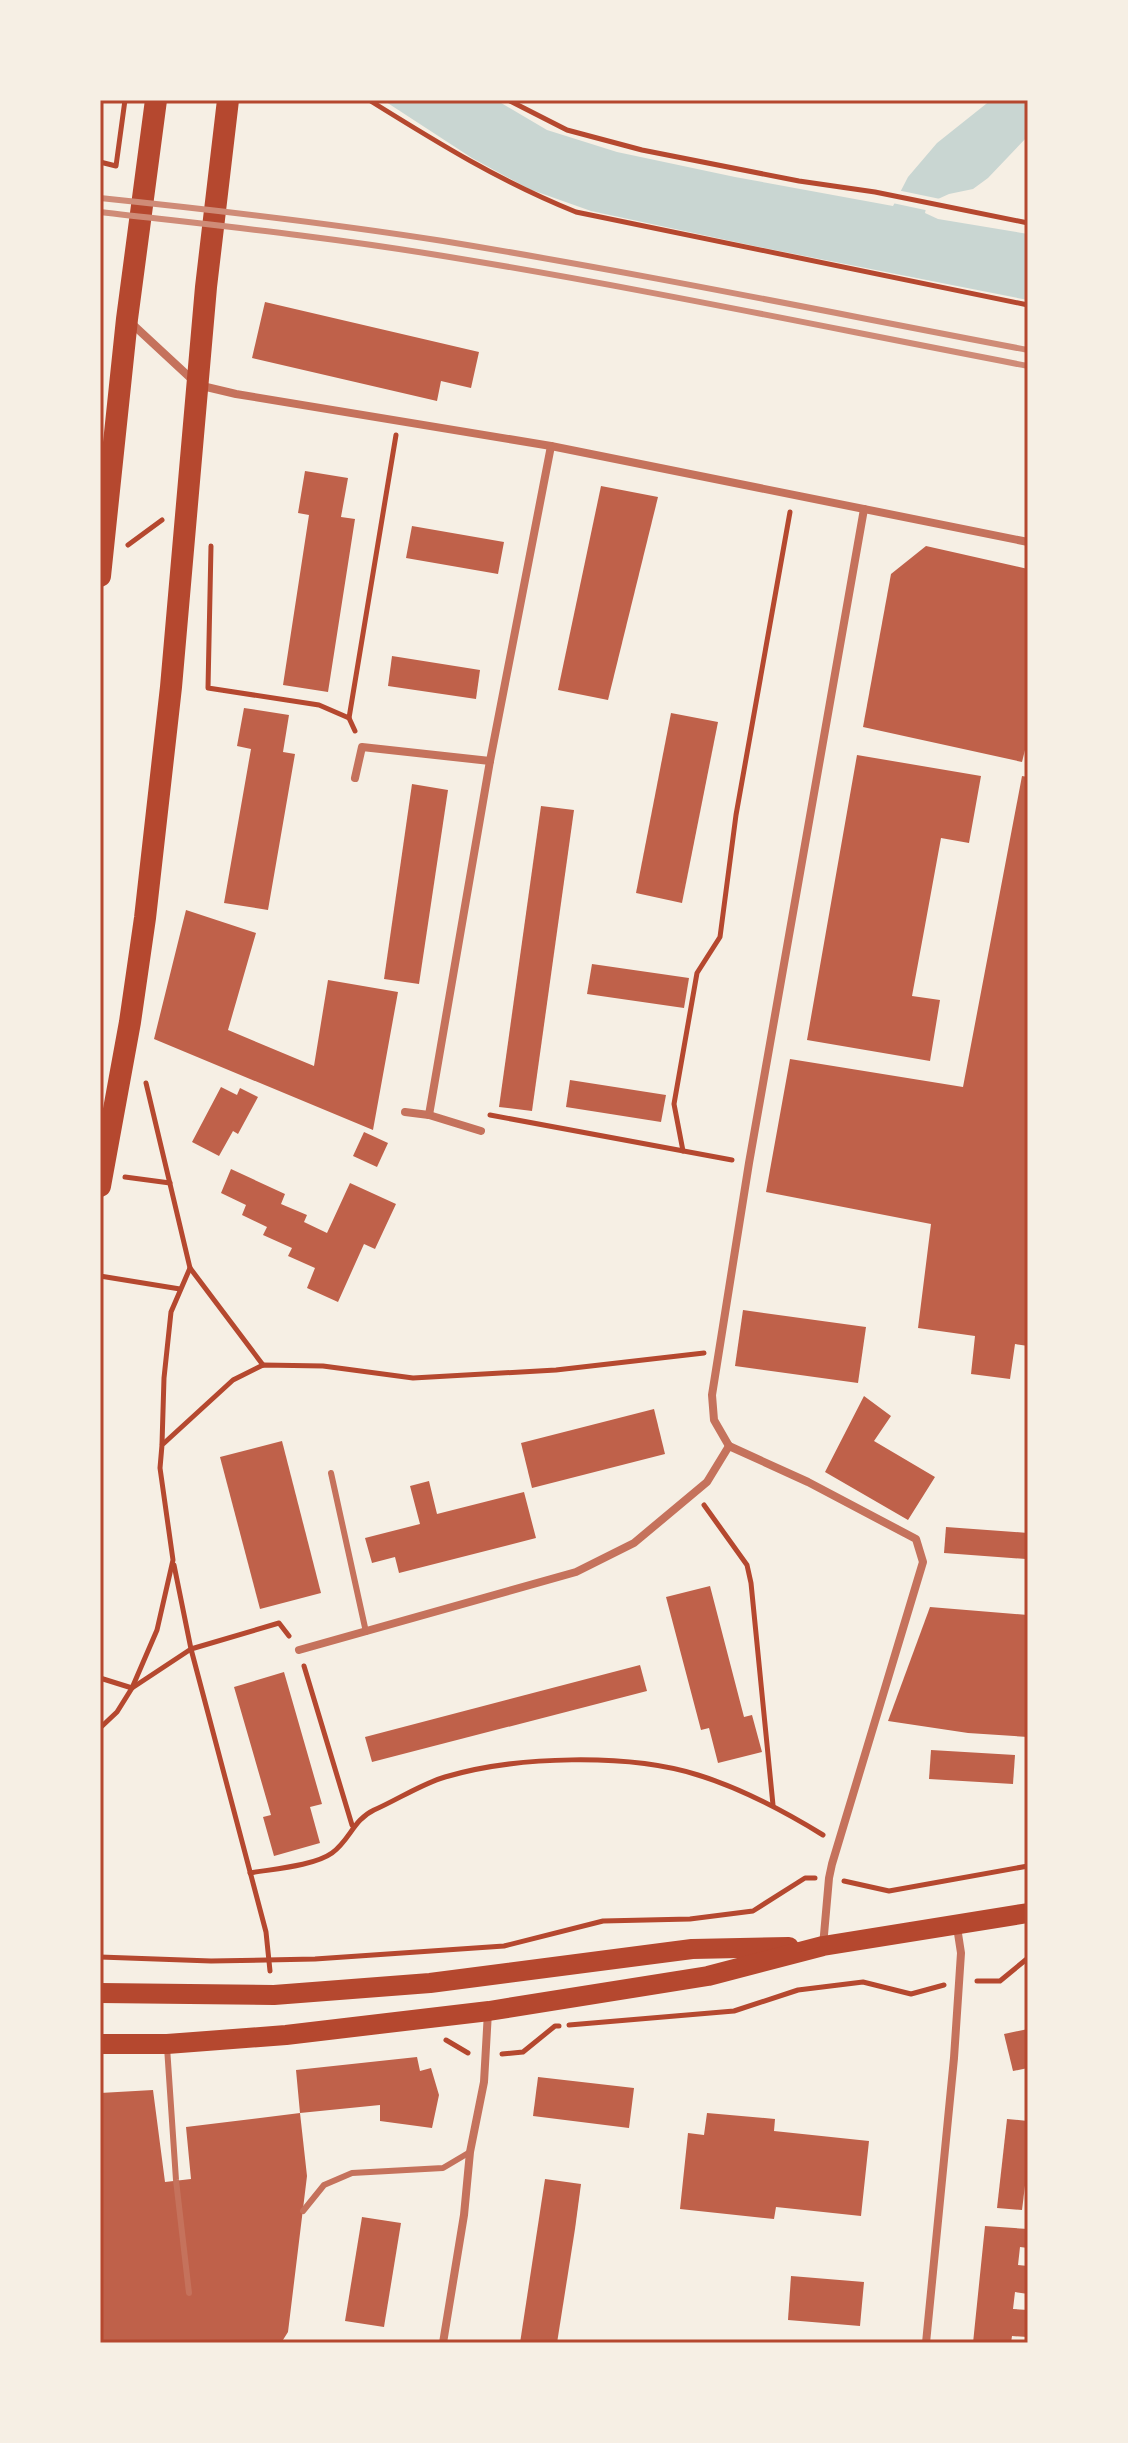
<svg xmlns="http://www.w3.org/2000/svg" width="1128" height="2443" font-family="Roboto,sans-serif">
	<style>
		.water { fill: #c9d6d2 }
		.pier { fill: #f6efe4 }
		.building { fill: #bf614a }
		.lines { fill: none; stroke-linecap: round; stroke-linejoin: round }
		.path { stroke: #b5482f; stroke-width: 5 }
		.service { stroke: #c5725c; stroke-width: 6 }
		.minor { stroke: #c5725c; stroke-width: 8 }
		.primary { stroke: #b5482f; stroke-width: 20 }
		.trunk { stroke: #b5482f; stroke-width: 22 }
		.rail { stroke: #cf8b77; stroke-width: 6 }
		.neatline { fill: none; stroke: #b5482f; stroke-width: 3 }
	</style>
	<rect width="100%" height="100%" fill="#f6efe4"/>
	<polygon class="water" points="383,100 496,100 547,130 617,152 735,177 893,206 908,177 937,143 991,100 1028,100 1028,136 988,178 973,189 949,194 927,204 925,213 938,219 1028,234 1028,300 759,247 591,211 529,189 472,158"/>
	<polygon class="pier" points="897,190 945,200 930,207 930,211 883,201 891,202"/>
	<g class="building">
		<polygon points="265,302 479,352 471,388 441,381 437,401 252,358"/>
		<polygon points="305,471 348,478 341,517 355,519 328,692 283,685 309,515 298,513"/>
		<polygon points="601,486 658,497 608,700 558,690"/>
		<polygon points="412,526 504,542 498,574 406,558"/>
		<polygon points="926,546 1028,569 1028,738 1022,762 863,727 891,574"/>
		<polygon points="392,656 480,670 476,699 388,686"/>
		<polygon points="244,708 289,715 283,752 295,754 268,910 224,903 251,749 237,746"/>
		<polygon points="671,713 718,722 682,903 636,893"/>
		<polygon points="857,755 981,776 969,843 941,838 924,931 912,996 940,1000 930,1061 807,1040"/>
		<polygon points="1022,776 1028,777 1028,1346 1015,1344 1010,1379 971,1374 975,1336 918,1328 931,1224 766,1192 790,1059 963,1087"/>
		<polygon points="412,784 448,790 419,984 384,979"/>
		<polygon points="541,806 574,810 532,1111 499,1107"/>
		<polygon points="186,910 256,933 228,1030 314,1066 328,980 398,992 373,1130 154,1039"/>
		<polygon points="592,964 689,978 684,1008 587,994"/>
		<polygon points="570,1080 666,1095 661,1122 566,1107"/>
		<polygon points="221,1087 237,1095 240,1088 258,1097 238,1134 233,1131 219,1156 192,1142"/>
		<polygon points="364,1132 388,1143 377,1167 353,1156"/>
		<polygon points="231,1169 285,1194 281,1204 307,1215 304,1222 327,1233 350,1183 396,1204 375,1249 364,1244 338,1302 307,1288 315,1268 288,1256 292,1248 263,1235 267,1227 242,1215 246,1205 221,1193"/>
		<polygon points="743,1310 866,1327 858,1383 735,1366"/>
		<polygon points="864,1396 891,1416 874,1441 935,1477 908,1520 825,1472"/>
		<polygon points="654,1409 665,1454 532,1488 521,1443"/>
		<polygon points="282,1441 321,1593 260,1609 220,1457"/>
		<polygon points="429,1481 437,1514 524,1492 536,1538 399,1573 395,1557 372,1563 365,1538 420,1524 410,1486"/>
		<polygon points="946,1527 1028,1533 1026,1559 944,1553"/>
		<polygon points="710,1586 744,1717 752,1715 762,1752 718,1763 709,1728 701,1730 666,1597"/>
		<polygon points="930,1607 1028,1615 1028,1737 968,1733 888,1721"/>
		<polygon points="640,1665 647,1691 372,1762 365,1737"/>
		<polygon points="284,1672 322,1804 310,1807 320,1843 274,1856 263,1817 271,1815 234,1687"/>
		<polygon points="931,1750 1015,1755 1013,1784 929,1779"/>
		<polygon points="1028,2029 1028,2068 1013,2071 1004,2034"/>
		<polygon points="417,2057 420,2071 431,2068 439,2095 432,2128 380,2121 380,2105 300,2113 296,2070"/>
		<polygon points="538,2077 634,2088 629,2128 533,2116"/>
		<polygon points="153,2090 165,2182 191,2179 186,2127 300,2113 307,2176 288,2332 281,2343 100,2343 100,2093"/>
		<polygon points="707,2113 775,2119 774,2131 869,2141 861,2216 776,2207 774,2219 680,2209 688,2133 704,2135"/>
		<polygon points="1007,2119 1028,2121 1028,2161 1022,2210 997,2208"/>
		<polygon points="545,2179 581,2184 575,2229 557,2343 520,2343"/>
		<polygon points="362,2217 401,2223 384,2327 345,2321"/>
		<polygon points="985,2226 1028,2229 1028,2248 1020,2247 1018,2265 1028,2266 1028,2294 1015,2292 1013,2309 1028,2310 1028,2337 1012,2336 1011,2343 973,2343"/>
		<polygon points="791,2276 864,2282 860,2326 788,2320"/>
	</g>
	<g class="lines">
		<g class="path">
			<path d="M369 100C438 143 501 182 576 212L1028 305"/>
			<polyline points="508,100 567,130 642,150 799,181 875,192 1028,223"/>
			<polyline points="100,162 116,166 125,100"/>
			<polyline points="128,545 162,520"/>
			<polyline points="211,546 208,688 319,705 349,718 355,731"/>
			<polyline points="349,718 396,435"/>
			<polyline points="146,1083 190,1268 263,1365"/>
			<polyline points="490,1115 732,1160"/>
			<polyline points="683,1151 674,1104 697,973 720,937 736,815 790,512"/>
			<polyline points="125,1177 170,1183"/>
			<polyline points="100,1276 180,1289"/>
			<polyline points="162,1444 164,1378 171,1312 190,1268"/>
			<polyline points="704,1505 747,1565 751,1583 773,1805"/>
			<polyline points="174,1565 191,1649 266,1932 270,1971"/>
			<polyline points="304,1666 352,1825"/>
			<polyline points="100,1678 132,1688 191,1649 279,1623 289,1636"/>
			<polyline points="100,1728 117,1712 132,1688 157,1630 173,1560 160,1468 162,1445 233,1380 263,1365 323,1366 413,1378 556,1370 704,1353"/>
			<path d="M250 1873C272 1869 314 1866 332 1853 350 1840 353 1820 374 1810 397 1800 421 1784 445 1777 516 1756 628 1753 698 1775 743 1789 784 1811 823 1835"/>
			<polyline points="844,1881 889,1891 1028,1866"/>
			<polyline points="100,1957 211,1961 315,1959 504,1946 603,1921 690,1919 753,1911 805,1878 815,1878"/>
			<polyline points="977,1981 1000,1981 1028,1958"/>
			<polyline points="569,2025 734,2011 798,1990 863,1982 911,1994 944,1985"/>
			<polyline points="446,2040 468,2053"/>
			<polyline points="502,2054 523,2052 555,2026 559,2026"/>
		</g>
		<g class="service">
			<polyline points="331,1473 366,1632"/>
			<polyline points="167,2047 176,2180 189,2293"/>
			<polyline points="303,2211 324,2185 352,2173 443,2168 470,2152"/>
		</g>
		<g class="minor">
			<polyline points="129,321 198,385 236,394 551,446 1028,542"/>
			<polyline points="355,778 362,747 490,761"/>
			<polyline points="405,1112 429,1115 481,1131"/>
			<polyline points="429,1115 490,761 551,446"/>
			<polyline points="729,1446 714,1420 712,1395 749,1163 864,509"/>
			<polyline points="729,1446 808,1482 916,1539 923,1562 832,1864 829,1878 823,1946"/>
			<polyline points="299,1650 576,1572 634,1543 707,1482 729,1446"/>
			<polyline points="443,2343 464,2215 470,2152 484,2082 488,2012"/>
			<polyline points="926,2343 954,2058 961,1953 957,1927"/>
		</g>
		<g class="primary">
			<polyline points="100,1993 274,1995 430,1983 692,1949 789,1947"/>
			<polyline points="100,2044 167,2044 286,2035 489,2011 708,1976 823,1946 1028,1913"/>
		</g>
		<g class="trunk">
			<polyline points="100,576 127,319 156,100"/>
			<polyline points="100,1186 130,1022 145,918 171,687 206,287 228,100"/>
		</g>
		<g class="rail">
			<path d="M100 198C215 210 329 223 443 241 639 273 833 313 1028 350"/>
			<path d="M100 212C211 225 321 236 431 254 631 286 829 328 1028 366"/>
		</g>
	</g>
	<rect width="1128" height="2443" fill="none" stroke="#f6efe4" stroke-width="204"/>
	<rect x="102" y="102" width="924" height="2239" class="neatline"/>
</svg>
